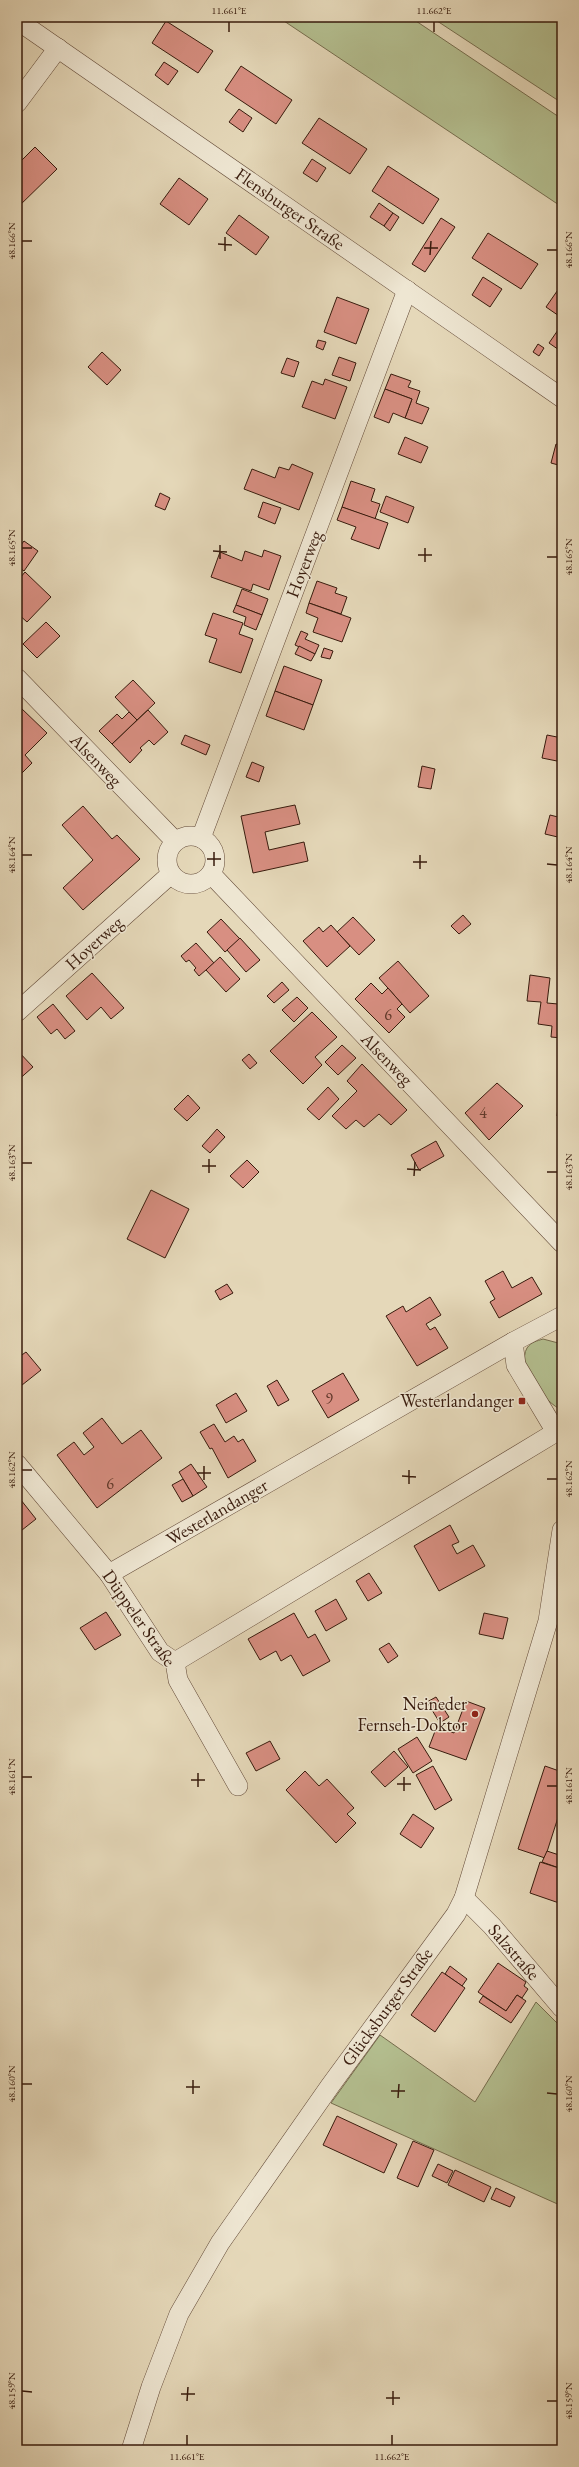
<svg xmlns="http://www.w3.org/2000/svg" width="579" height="2467" font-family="'EB Garamond',serif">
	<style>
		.green { fill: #b4bf90; stroke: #766d4e }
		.building { fill: #d88f82; stroke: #381b0d }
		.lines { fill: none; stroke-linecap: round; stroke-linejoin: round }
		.minor-casing { stroke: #634a38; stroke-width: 20 }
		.minor { stroke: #eee6d2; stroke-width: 19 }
		.ticks { fill: none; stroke: #381b0d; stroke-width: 1.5 }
		.poi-dot { fill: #8f2418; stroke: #eee6d2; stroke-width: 1.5 }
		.labels { text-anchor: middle; stroke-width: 3; stroke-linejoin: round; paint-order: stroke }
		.number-label { font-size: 16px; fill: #60382a }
		.street-label { font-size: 18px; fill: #381b0d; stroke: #eee6d2 }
		.poi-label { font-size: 18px; fill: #381b0d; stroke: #eee6d2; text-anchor: end }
		.neatline { fill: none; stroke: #381b0d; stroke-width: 1.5 }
		.ticks-label { font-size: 10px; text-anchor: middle; fill: #381b0d }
	</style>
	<rect width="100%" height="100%" fill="#e5d8b9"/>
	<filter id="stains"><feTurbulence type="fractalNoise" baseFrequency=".005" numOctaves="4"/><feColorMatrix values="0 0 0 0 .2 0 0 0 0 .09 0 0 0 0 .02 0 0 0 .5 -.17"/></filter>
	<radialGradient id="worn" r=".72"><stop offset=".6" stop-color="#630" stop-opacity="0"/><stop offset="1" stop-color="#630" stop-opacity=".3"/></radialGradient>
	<g class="green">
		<polygon points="278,17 410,17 562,119 562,207"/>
		<polygon points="431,17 562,17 562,103"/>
		<path d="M543 1339 562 1344V1410C546 1404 516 1366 527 1348 531 1342 537 1341 543 1339Z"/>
		<polygon points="536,2002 562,2028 562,2206 331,2103 380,2035 475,2102"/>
	</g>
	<g class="building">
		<polygon points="166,21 213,51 198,73 152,43"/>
		<polygon points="164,62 178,71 168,85 155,75"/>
		<polygon points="241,66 292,100 276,124 225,90"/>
		<polygon points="239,109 252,118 243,132 229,122"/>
		<polygon points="319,118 367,149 350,174 302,143"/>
		<polygon points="35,147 57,169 17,208 17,165"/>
		<polygon points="312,159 326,168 317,182 303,173"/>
		<polygon points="388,166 439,199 423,224 372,191"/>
		<polygon points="179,178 208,199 189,225 160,204"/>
		<polygon points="379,203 393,213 384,226 370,217"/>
		<polygon points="393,213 399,217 390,231 384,226"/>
		<polygon points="239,215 269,237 256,255 226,233"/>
		<polygon points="441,218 455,227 425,272 412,264"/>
		<polygon points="488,233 538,264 521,289 472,258"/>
		<polygon points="483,277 502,289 490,307 472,295"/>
		<polygon points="562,284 562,318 546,307"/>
		<polygon points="337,297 369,309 356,344 324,332"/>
		<polygon points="558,330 562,333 562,352 549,343"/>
		<polygon points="318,340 326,342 323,350 316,347"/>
		<polygon points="538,344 544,348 539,356 533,352"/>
		<polygon points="102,352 121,370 107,385 88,367"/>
		<polygon points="339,357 356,363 350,381 332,375"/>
		<polygon points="287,358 299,362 294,377 281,373"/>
		<polygon points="391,374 411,381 408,387 420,391 416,403 429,408 422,424 405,418 412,399 385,389"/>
		<polygon points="325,379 347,387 335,419 302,407 312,381 323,385"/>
		<polygon points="385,389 412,399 405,418 393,413 389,423 374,417"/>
		<polygon points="405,437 428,447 421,463 398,454"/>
		<polygon points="556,444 562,446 562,466 551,463"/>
		<polygon points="292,464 313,473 299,510 244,489 252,469 275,478 279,467 289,470"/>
		<polygon points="351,481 375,489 371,501 380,504 375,519 342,507"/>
		<polygon points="160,493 170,498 165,510 155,506"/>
		<polygon points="386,496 414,507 408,523 380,512"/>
		<polygon points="263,502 281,508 275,524 258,517"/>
		<polygon points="342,507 388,523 379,549 351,539 356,527 337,520"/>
		<polygon points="24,541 38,551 24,571 17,566 17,550"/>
		<polygon points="264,550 281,556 269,590 253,584 251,591 211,577 220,552 242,561 245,551 262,557"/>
		<polygon points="25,572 51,597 27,622 17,613 17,575 20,578"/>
		<polygon points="317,581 337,588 335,593 347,597 341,614 309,603"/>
		<polygon points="242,589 268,599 262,615 236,605"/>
		<polygon points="309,603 351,618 342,642 313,632 318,618 306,613"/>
		<polygon points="236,605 262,615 256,630 244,625 246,617 233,612"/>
		<polygon points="213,613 243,623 239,634 253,639 241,673 209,662 217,639 205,635"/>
		<polygon points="46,622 60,636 37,658 23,644"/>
		<polygon points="301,631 308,634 305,639 319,645 315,654 295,645"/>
		<polygon points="299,646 315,654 311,661 295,654"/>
		<polygon points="324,648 333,651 330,659 321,657"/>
		<polygon points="284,666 322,680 313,705 275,691"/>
		<polygon points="133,680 155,703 137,720 115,697"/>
		<polygon points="275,691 313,705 304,730 266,716"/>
		<polygon points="21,708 47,733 25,755 32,763 17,778 17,712"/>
		<polygon points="148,710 168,732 154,745 149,740 140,748 142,750 130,763 112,744"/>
		<polygon points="129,712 137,720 112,744 99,731 117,714 122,719"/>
		<polygon points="185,735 210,745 206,755 181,744"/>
		<polygon points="547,735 562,738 562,762 542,758"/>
		<polygon points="252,762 264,767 259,782 246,777"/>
		<polygon points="422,766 435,769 431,789 418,787"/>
		<polygon points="295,805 300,824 265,832 269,850 304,842 308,861 253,873 241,816"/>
		<polygon points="83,806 112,839 117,835 140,859 83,910 63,888 93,860 62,825"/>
		<polygon points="550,815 562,818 562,838 545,834"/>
		<polygon points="463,915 471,924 459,934 451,926"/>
		<polygon points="353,917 375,940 359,955 337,932"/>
		<polygon points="221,919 240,939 225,952 207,932"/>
		<polygon points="331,925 350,946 327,967 303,941 319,927 323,932"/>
		<polygon points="240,938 260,960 246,972 227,950"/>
		<polygon points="196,943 214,963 199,976 194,970 196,968 189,960 186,962 181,956"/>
		<polygon points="220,957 240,979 226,992 206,970"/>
		<polygon points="398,961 429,996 410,1013 379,978"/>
		<polygon points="92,973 124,1008 111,1019 101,1007 87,1020 66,996"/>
		<polygon points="530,975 550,978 547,1003 558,1004 562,975 562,1038 551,1037 552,1026 538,1024 541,1002 527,1001"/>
		<polygon points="282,982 289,990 274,1003 267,996"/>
		<polygon points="371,983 382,994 388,988 402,1004 397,1009 405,1017 389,1033 355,999"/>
		<polygon points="297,997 308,1008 294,1022 282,1010"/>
		<polygon points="53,1004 75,1031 65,1039 57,1029 51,1034 37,1017"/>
		<polygon points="312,1012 337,1037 315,1057 322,1065 303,1084 270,1051"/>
		<polygon points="342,1045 356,1058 338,1075 325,1062"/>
		<polygon points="17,1050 33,1067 17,1081"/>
		<polygon points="249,1054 257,1063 250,1069 242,1060"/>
		<polygon points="362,1064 407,1110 391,1125 379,1114 364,1127 356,1120 346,1129 332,1116 357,1091 347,1081"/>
		<polygon points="497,1083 523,1106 489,1140 465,1113"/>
		<polygon points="328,1087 339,1099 319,1120 307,1109"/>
		<polygon points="188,1095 200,1108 187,1121 174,1109"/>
		<polygon points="559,1098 562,1098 562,1117 557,1116"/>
		<polygon points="217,1129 225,1137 210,1153 202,1146"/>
		<polygon points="436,1141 444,1156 419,1170 411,1155"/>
		<polygon points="247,1160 259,1172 243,1188 230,1176"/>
		<polygon points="151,1190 189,1209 165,1258 127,1239"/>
		<polygon points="503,1271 512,1288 532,1277 542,1294 499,1318 490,1302 495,1299 485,1281"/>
		<polygon points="227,1284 233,1293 220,1300 215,1291"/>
		<polygon points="430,1297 441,1315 426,1324 430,1330 435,1327 448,1348 417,1366 386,1316 403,1306 406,1312"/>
		<polygon points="26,1352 41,1370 17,1389 17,1354 19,1357"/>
		<polygon points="343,1373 359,1400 328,1418 312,1391"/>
		<polygon points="277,1380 289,1400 278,1406 267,1386"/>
		<polygon points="236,1393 247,1411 226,1423 216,1405"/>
		<polygon points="102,1418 122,1444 141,1430 162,1458 97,1508 57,1455 74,1442 84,1455 94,1447 83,1433"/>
		<polygon points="214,1424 225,1442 234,1436 238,1442 243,1439 256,1461 228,1478 212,1448 210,1449 200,1432"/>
		<polygon points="191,1464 207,1487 193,1496 179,1472"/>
		<polygon points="183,1479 193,1496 182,1502 172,1485"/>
		<polygon points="17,1495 36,1519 17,1534"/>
		<polygon points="450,1525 459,1542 452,1545 457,1554 473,1545 485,1566 439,1591 414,1546"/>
		<polygon points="369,1573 382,1593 368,1601 356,1581"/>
		<polygon points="336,1599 347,1619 326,1631 315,1611"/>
		<polygon points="106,1612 121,1635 95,1650 80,1628"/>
		<polygon points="294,1613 308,1638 315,1634 330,1661 303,1676 291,1655 281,1661 276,1651 260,1660 248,1639"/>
		<polygon points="484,1613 508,1618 503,1639 479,1634"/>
		<polygon points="389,1643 398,1656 388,1663 379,1649"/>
		<polygon points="436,1697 449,1717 440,1723 427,1702"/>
		<polygon points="466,1701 485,1708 466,1760 429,1747 437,1726 454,1733"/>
		<polygon points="417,1737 432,1761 413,1773 398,1749"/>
		<polygon points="270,1741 280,1759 256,1771 246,1753"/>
		<polygon points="394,1751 408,1767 385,1787 371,1772"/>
		<polygon points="433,1766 452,1800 435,1810 416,1775"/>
		<polygon points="545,1766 562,1772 562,1805 545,1858 518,1849"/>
		<polygon points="305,1771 319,1786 327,1779 354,1808 347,1814 356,1823 336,1843 286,1790"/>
		<polygon points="413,1814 434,1828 421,1848 400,1834"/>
		<polygon points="547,1851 562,1856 562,1869 542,1862"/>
		<polygon points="540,1862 562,1869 562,1904 530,1893"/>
		<polygon points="498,1963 526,1982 524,1986 528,1989 522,1998 517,1995 506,2011 478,1992"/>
		<polygon points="450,1966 467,1979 462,1986 445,1974"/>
		<polygon points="442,1972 465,1988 435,2032 411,2015"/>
		<polygon points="517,1995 526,2001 511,2023 479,2002 483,1996 506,2011"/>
		<polygon points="337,2116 397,2144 384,2173 323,2145"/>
		<polygon points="413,2141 434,2150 418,2187 397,2178"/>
		<polygon points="438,2164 453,2171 447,2183 432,2176"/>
		<polygon points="455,2170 491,2187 484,2202 448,2185"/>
		<polygon points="496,2188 515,2197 510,2207 491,2199"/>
	</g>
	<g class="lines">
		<g class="minor-casing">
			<g id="minor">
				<polyline points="17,20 562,398"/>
				<polyline points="17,103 58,48"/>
				<polyline points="17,678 175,841"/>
				<circle cx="191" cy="860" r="24"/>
				<polyline points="201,838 407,290"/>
				<polyline points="211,874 562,1243"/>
				<polyline points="17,1012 171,874"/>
				<polyline points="513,1342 516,1365 556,1432"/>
				<polyline points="17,1464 109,1574 160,1652 175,1662 178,1680 238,1786"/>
				<polyline points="109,1574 513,1342 562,1316"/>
				<polyline points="175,1662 556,1432 562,1432"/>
				<polyline points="464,1898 492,1926 562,2008"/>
				<polyline points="131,2450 151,2387 179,2314 220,2243 330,2086 456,1914 464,1898 548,1621 562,1530"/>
			</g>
		</g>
		<use href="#minor" class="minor"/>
	</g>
	<path class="ticks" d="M229 32V22M434 32V22M22 241H32M218 244 232 245M424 248H438M547 250H557M225 251V237M430 255 431 241M22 548H32M213 551 227 552M418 555H432M547 557H557M220 559V545M425 562V548M22 855H32M207 859H221M413 862H427M547 864 557 865M214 866V852M420 869V855M22 1163H32M202 1166H216M407 1169 421 1170M547 1172H557M209 1173V1159M414 1176 415 1162M22 1470H32M197 1473H211M402 1476 416 1477M547 1479H557M204 1480V1466M409 1484V1470M22 1777H32M191 1780H205M397 1784H411M547 1786H557M198 1787V1773M404 1791V1777M22 2084H32M186 2087H200M391 2091H405M547 2093 557 2094M193 2094V2080M398 2098 399 2084M22 2391 32 2392M181 2394H195M386 2398H400M187 2401 188 2387M547 2401H557M393 2405V2391M187 2445V2435M392 2445V2435"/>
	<g class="poi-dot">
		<rect x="518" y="1397" width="8" height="8" rx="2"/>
		<circle cx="475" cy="1714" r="4"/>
	</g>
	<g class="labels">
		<g class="number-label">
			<text x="388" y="1020">6</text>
			<text x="483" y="1118">4</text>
			<text x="329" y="1404">9</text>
			<text x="110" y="1489">6</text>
		</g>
		<g class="street-label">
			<text transform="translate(290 209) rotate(35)" y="6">Flensburger Straße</text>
			<text transform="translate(304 564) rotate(-69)" y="6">Hoyerweg</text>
			<text transform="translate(96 760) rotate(46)" y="6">Alsenweg</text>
			<text transform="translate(94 943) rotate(-42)" y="6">Hoyerweg</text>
			<text transform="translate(387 1059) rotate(46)" y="6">Alsenweg</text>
			<text transform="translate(217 1512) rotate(-30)" y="6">Westerlandanger</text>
			<text transform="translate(139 1618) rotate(55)" y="6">Düppeler Straße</text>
			<text transform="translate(514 1952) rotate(49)" y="6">Salzstraße</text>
			<text transform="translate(387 2007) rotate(-54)" y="6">Glücksburger Straße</text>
		</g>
		<g class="poi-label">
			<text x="514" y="1407">Westerlandanger</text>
			<text x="467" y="1710">Neineder<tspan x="467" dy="21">Fernseh-Doktor</tspan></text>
		</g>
	</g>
	<rect width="579" height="2467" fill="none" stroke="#e5d8b9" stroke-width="44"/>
	<rect x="22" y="22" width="535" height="2423" class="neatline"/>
	<g class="ticks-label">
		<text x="229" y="14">11.661°E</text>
		<text x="434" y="14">11.662°E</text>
		<text transform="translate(11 241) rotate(-90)" y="4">48.166°N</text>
		<text transform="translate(568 250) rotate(-90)" y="4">48.166°N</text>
		<text transform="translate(11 548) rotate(-90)" y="4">48.165°N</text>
		<text transform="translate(568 557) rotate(-90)" y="4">48.165°N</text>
		<text transform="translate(11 855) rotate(-90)" y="4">48.164°N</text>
		<text transform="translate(568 865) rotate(-90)" y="4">48.164°N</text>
		<text transform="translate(11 1163) rotate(-90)" y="4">48.163°N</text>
		<text transform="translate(568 1172) rotate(-90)" y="4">48.163°N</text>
		<text transform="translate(11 1470) rotate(-90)" y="4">48.162°N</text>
		<text transform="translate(568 1479) rotate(-90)" y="4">48.162°N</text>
		<text transform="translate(11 1777) rotate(-90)" y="4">48.161°N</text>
		<text transform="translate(568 1786) rotate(-90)" y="4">48.161°N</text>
		<text transform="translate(11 2084) rotate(-90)" y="4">48.160°N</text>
		<text transform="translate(568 2094) rotate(-90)" y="4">48.160°N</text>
		<text transform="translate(11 2391) rotate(-90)" y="4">48.159°N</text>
		<text transform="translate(568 2401) rotate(-90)" y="4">48.159°N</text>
		<text x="187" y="2460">11.661°E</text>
		<text x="392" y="2460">11.662°E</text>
	</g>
	<rect width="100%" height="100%" filter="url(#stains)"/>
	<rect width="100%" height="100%" fill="url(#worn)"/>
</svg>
